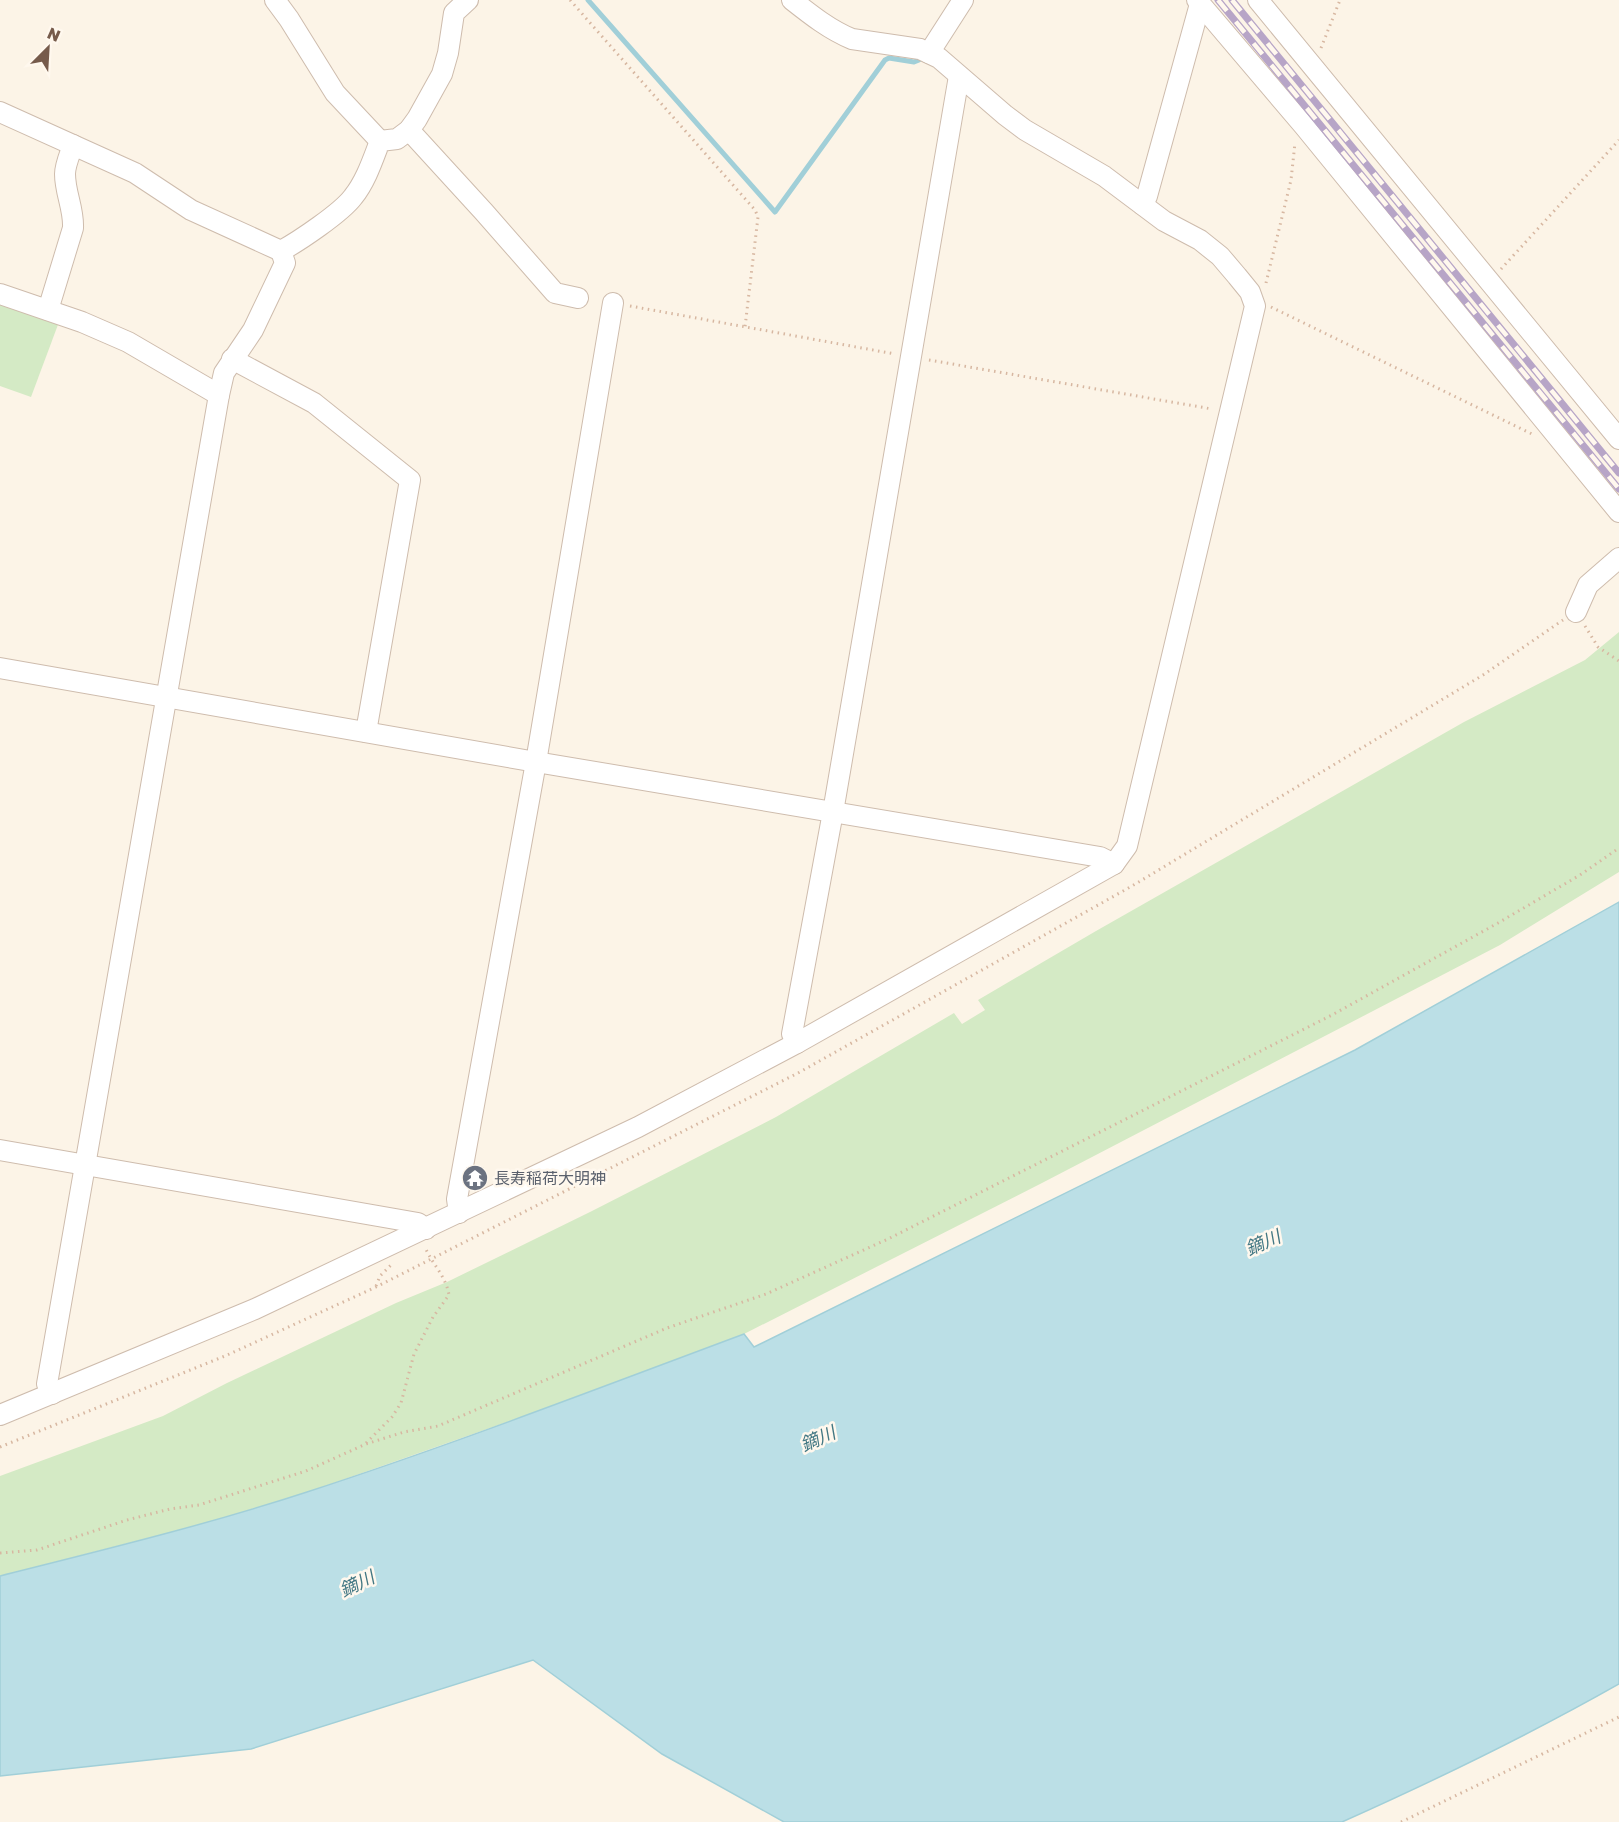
<svg xmlns="http://www.w3.org/2000/svg" width="1619" height="1822" font-family="'Golos Text','Noto Sans JP',sans-serif">
	<style>
		.green { fill: #d4eac5 }
		.water { fill: #bbdfe6; stroke: #a1cfd8; stroke-width: 1.5 }
		.lines { fill: none; stroke-linecap: round; stroke-linejoin: round }
		.stream { stroke: #a1cfd8; stroke-width: 5 }
		.minor-casing { stroke: #cebcad; stroke-width: 22 }
		.path { stroke: #d7b7a1; stroke-width: 3; stroke-dasharray: 1.5 4.5; stroke-linecap: butt }
		.minor { stroke: #fff; stroke-width: 20 }
		.rail-casing { stroke: #b7a5c7; stroke-width: 7 }
		.rail { stroke: #fff8ee; stroke-width: 4.5; stroke-dasharray: 14; stroke-linecap: butt }
		.labels { text-anchor: middle; stroke-width: 5; stroke-linejoin: round; paint-order: stroke }
		.worship-label { font-size: 16px; fill: #5b616d; stroke: #fff8ee; text-anchor: start }
		.water-label { font-size: 18px; font-style: italic; fill: #427783; stroke: #fff8ee }
	</style>
	<rect width="100%" height="100%" fill="#fcf4e7"/>
	<g class="green">
		<polygon points="0,301 59,322 31,397 0,386"/>
		<polygon points="1619,632 1619,872 1500,945 1042,1183 744,1334 544,1409 308,1492 203,1524 0,1576 0,1476 163,1416 227,1383 396,1303 447,1282 592,1211 776,1117 954,1013 962,1024 985,1010 978,1000 1096,931 1464,722 1585,660"/>
	</g>
	<path class="water" d="M1619 902V1684C1529 1735 1436 1780 1342 1822H784L662 1754 533 1660 251 1749 0 1776V1576C103 1550 206 1525 307 1492 454 1444 599 1388 744 1334L754 1347 1355 1050Z"/>
	<g class="lines">
		<polyline class="stream" points="588,0 775,212 885,60 889,58 914,62 919,60"/>
		<g class="minor-casing">
			<g id="minor">
				<polyline points="275,0 289,19 335,93 380,141"/>
				<polyline points="1197,0 1304,126 1619,512"/>
				<polyline points="1258,0 1619,439"/>
				<polyline points="929,53 963,0"/>
				<path d="M0 112 135 173 191 210 281 251C299 241 341 213 353 197 366 181 373 159 380 141L397 139 409 130 417 119 442 74 448 53 454 13 468 0"/>
				<polyline points="409,130 484,212 555,293 578,298"/>
				<polyline points="1143,205 1147,196 1200,4"/>
				<polyline points="0,294 82,322 128,342 219,395"/>
				<path d="M48 310 73 228C74 209 65 193 65 174 65 165 70 154 73 145"/>
				<polyline points="232,359 314,403 410,480 366,732"/>
				<polyline points="1576,612 1588,585 1619,558"/>
				<polyline points="0,668 536,762 1100,857 1114,864"/>
				<polyline points="797,1043 792,1034 833,812 959,76"/>
				<polyline points="0,1150 418,1223 426,1229"/>
				<polyline points="459,1213 457,1199 536,762 613,303"/>
				<polyline points="52,1394 47,1384 219,395 224,373 253,330 285,263 281,251"/>
				<path d="M0 1415 255 1309 638 1127 797 1043 1114 864 1127 846 1255 306 1250 292 1237 276 1220 256 1200 240 1164 221 1104 176 1025 130 1005 115 939 58 920 49 852 39C830 30 811 15 792 0"/>
			</g>
		</g>
		<g class="path">
			<polyline points="570,0 755,210 758,217 745,327"/>
			<polyline points="1321,48 1340,0"/>
			<polyline points="1501,269 1619,140"/>
			<polyline points="1266,283 1291,180 1295,143"/>
			<polyline points="630,306 895,354"/>
			<polyline points="1271,307 1532,434"/>
			<polyline points="929,360 1212,409"/>
			<polyline points="1585,626 1598,647 1619,661"/>
			<polyline points="376,1286 380,1276 391,1265"/>
			<path d="M366 1443 392 1417 401 1403 414 1354 433 1317 449 1295C446 1276 432 1264 425 1247"/>
			<polyline points="0,1447 225,1356 376,1287 798,1073 1132,886 1483,675 1563,620"/>
			<polyline points="0,1553 37,1550 127,1520 170,1509 199,1505 306,1471 366,1444 404,1432 438,1426 667,1328 766,1294 888,1239 1332,1015 1498,923 1580,875 1619,848"/>
			<polyline points="1401,1822 1619,1717"/>
		</g>
		<use href="#minor" class="minor"/>
		<g class="rail-casing">
			<g id="rail">
				<polyline points="1218,0 1619,489"/>
				<polyline points="1232,0 1619,473"/>
			</g>
		</g>
		<use href="#rail" class="rail"/>
	</g>
	<defs>
		<g id="temple-disc" transform="scale(1.35)"><circle r="9.5" fill="#6b7280" stroke="#fff8ee"/><path d="M0-6L5-2H3V0L6.5 2.5H4V6H1.5V3h-3V6H-4V2.5H-6.5L-3 0V-2H-5Z" fill="#fff"/></g>
	</defs>
	<g fill-rule="evenodd">
		<use href="#temple-disc" x="475" y="1178"/>
	</g>
	<g class="labels">
		<g class="worship-label">
			<text x="494" y="1184">長寿稲荷大明神</text>
		</g>
		<g class="water-label">
			<text transform="translate(1263 1243) rotate(-24)" y="6">鏑川</text>
			<text transform="translate(818 1439) rotate(-24)" y="6">鏑川</text>
			<text transform="translate(357 1584) rotate(-26)" y="6">鏑川</text>
		</g>
	</g>
	<g transform="translate(48 48) rotate(24)" stroke="#fff8ee" stroke-width="4.5" paint-order="stroke">
	<path d="M0-4.5L10 22L0 15L-10 22Z" fill="#765b4b"/>
	<text y="-9" font-size="16" font-weight="bold" text-anchor="middle" fill="#765b4b">N</text>
	</g>
</svg>
